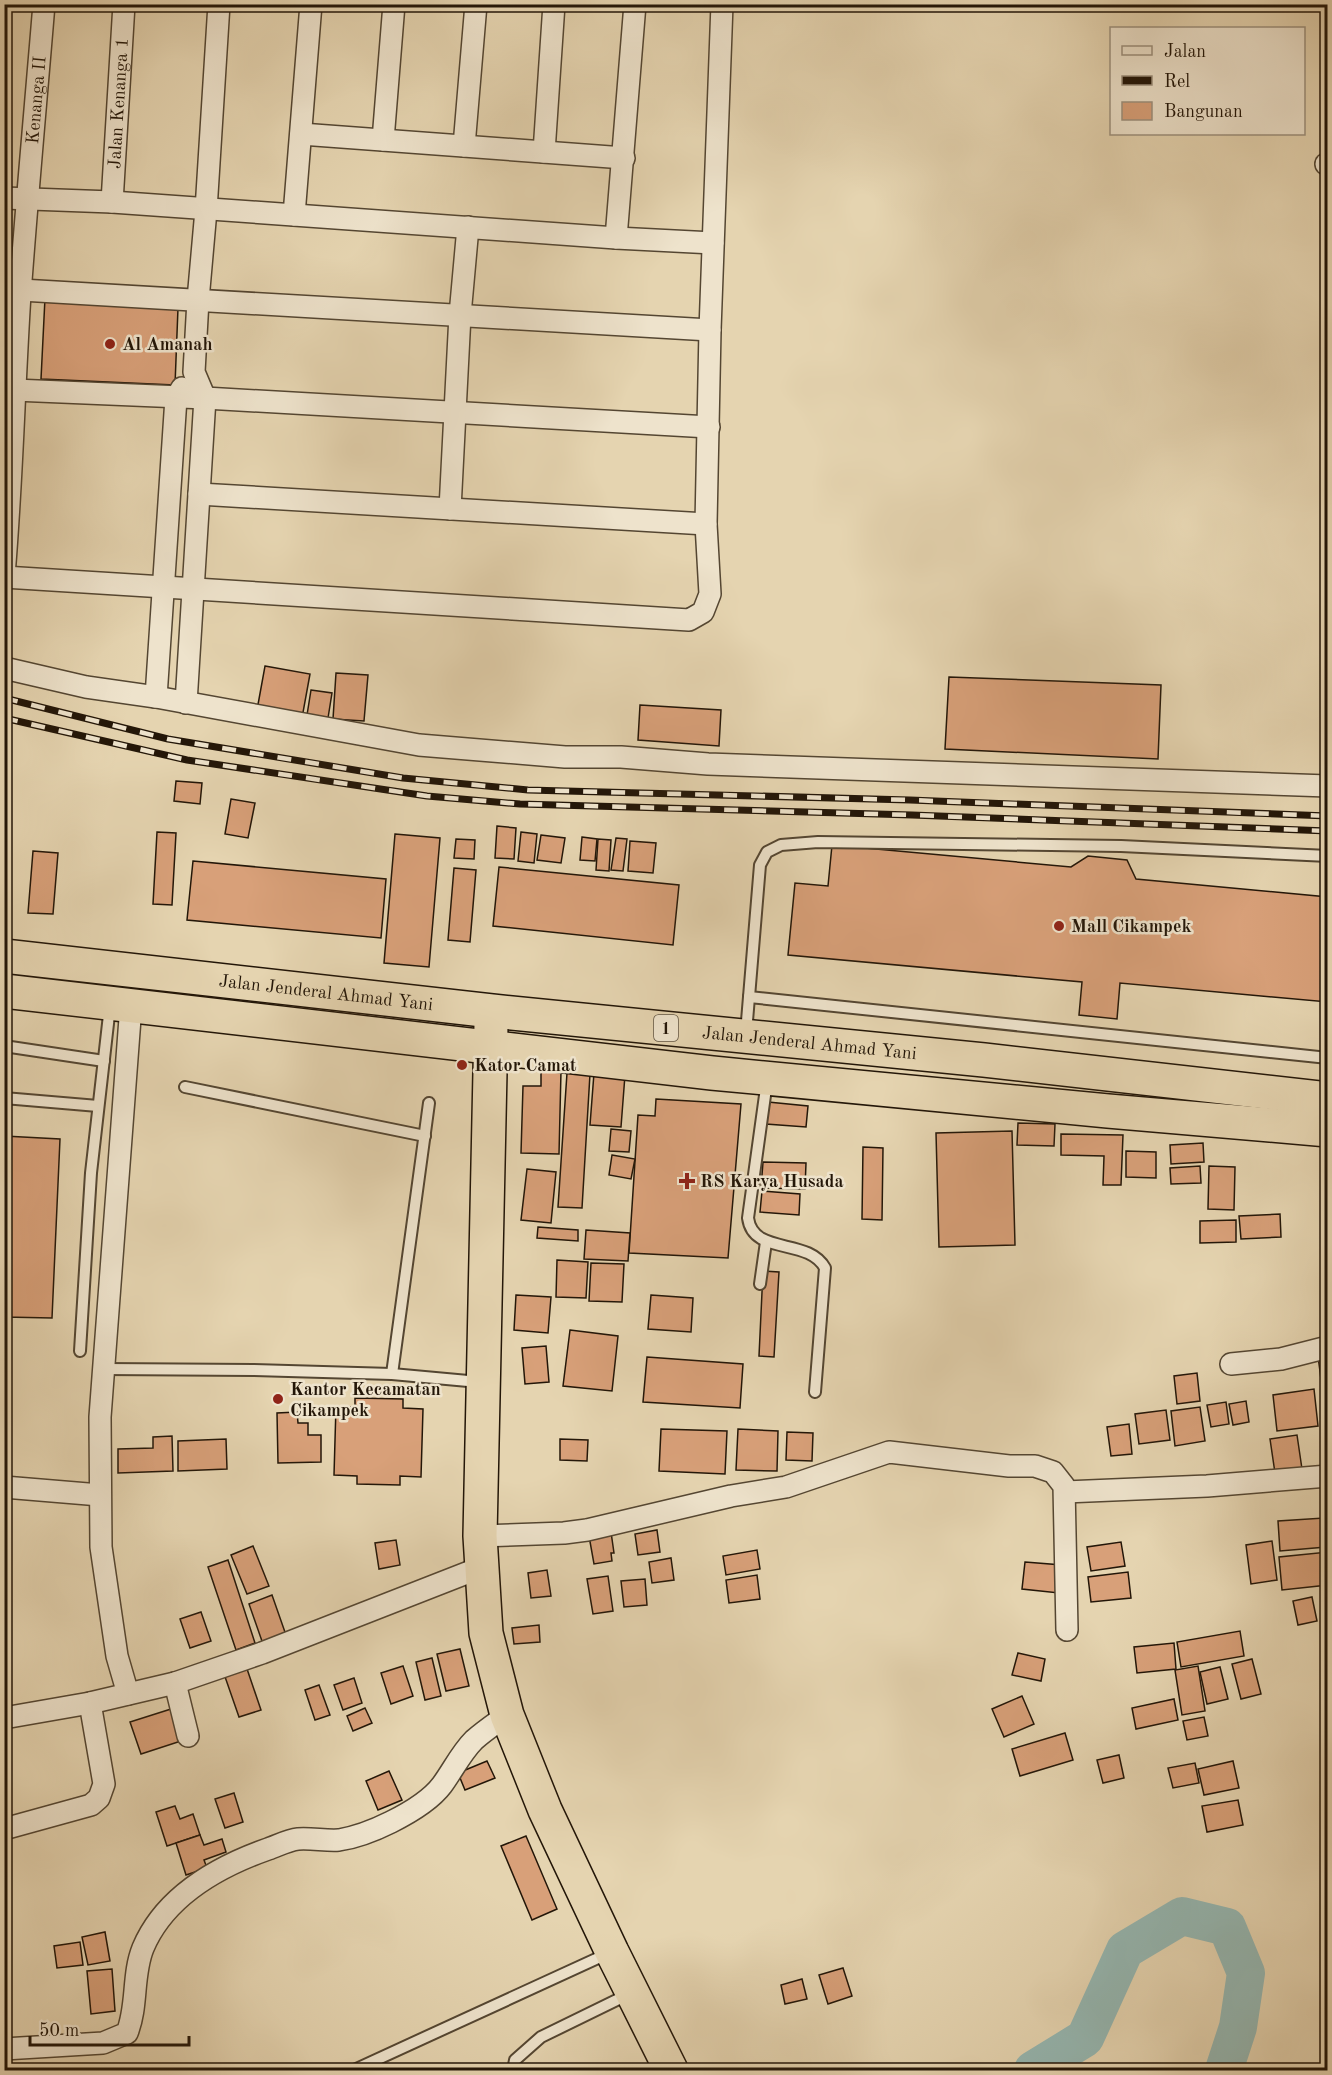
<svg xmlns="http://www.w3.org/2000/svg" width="1332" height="2075" font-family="'Old Standard TT',serif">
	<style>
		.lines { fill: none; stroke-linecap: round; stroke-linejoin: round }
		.river { stroke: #96b7b1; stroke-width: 38 }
		.building { fill: #d8a079; stroke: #231608; stroke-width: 1.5 }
		.service-casing { stroke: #544632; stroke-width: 14 }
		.minor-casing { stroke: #544632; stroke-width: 24 }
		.trunk-casing { stroke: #231608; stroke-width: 36 }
		.service { stroke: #eee3cc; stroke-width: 10 }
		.minor { stroke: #eee3cc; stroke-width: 21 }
		.trunk { stroke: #e5d4b0; stroke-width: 33 }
		.rail-casing { stroke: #231608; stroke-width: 7 }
		.rail { stroke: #eee3cc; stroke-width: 4.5; stroke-dasharray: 14; stroke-linecap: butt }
		.poi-dot { fill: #8f2418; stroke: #eee3cc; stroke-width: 2 }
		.labels { text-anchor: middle; stroke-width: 5; stroke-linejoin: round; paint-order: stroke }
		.shield { fill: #eee3cc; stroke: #605443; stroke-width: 1.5 }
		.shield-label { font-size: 16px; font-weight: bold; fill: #231608 }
		.street-label { font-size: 18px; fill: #231608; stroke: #eee3cc }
		.poi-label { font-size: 18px; font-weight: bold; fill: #231608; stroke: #eee3cc; text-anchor: start }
	</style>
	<rect width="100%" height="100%" fill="#e5d4b0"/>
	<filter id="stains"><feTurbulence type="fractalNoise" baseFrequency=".00333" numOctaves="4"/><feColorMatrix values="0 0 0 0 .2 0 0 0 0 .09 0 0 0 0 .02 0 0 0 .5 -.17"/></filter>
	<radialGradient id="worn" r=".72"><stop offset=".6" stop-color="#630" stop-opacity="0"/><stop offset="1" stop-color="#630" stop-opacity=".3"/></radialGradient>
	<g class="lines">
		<polyline class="river" points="1033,2070 1085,2038 1125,1950 1182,1916 1227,1927 1246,1973 1238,2027 1224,2070"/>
	</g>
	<g class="building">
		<polygon points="45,298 178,308 175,385 41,379"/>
		<polygon points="265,666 310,674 302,718 257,710"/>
		<polygon points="336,673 368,675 364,721 333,719"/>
		<polygon points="949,677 1161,685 1158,759 945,749"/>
		<polygon points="311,690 332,693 328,718 307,715"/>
		<polygon points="640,705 721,710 719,746 638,740"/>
		<polygon points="176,781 202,783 200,804 174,801"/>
		<polygon points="231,799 255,803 248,838 225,834"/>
		<polygon points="497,826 516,828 514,859 495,858"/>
		<polygon points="157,832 176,833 172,905 153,904"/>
		<polygon points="521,832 537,834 534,863 518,861"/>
		<polygon points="395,834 440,838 429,967 384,963"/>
		<polygon points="541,835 565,838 561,863 537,860"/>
		<polygon points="582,837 597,839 595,861 580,860"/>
		<polygon points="616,838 627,839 623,871 611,870"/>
		<polygon points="456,839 475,840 474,859 454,858"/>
		<polygon points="598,839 611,840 609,871 596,870"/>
		<polygon points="630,841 656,843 653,873 628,871"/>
		<polygon points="832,845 1071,867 1088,856 1127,860 1136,879 1328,897 1328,1002 1120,983 1117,1019 1079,1015 1082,982 788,955 795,883 828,886"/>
		<polygon points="33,851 58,853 53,914 28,913"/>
		<polygon points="193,861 386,879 381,938 187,920"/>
		<polygon points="499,867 679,885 673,945 493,926"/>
		<polygon points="454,868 476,870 470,942 448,940"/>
		<polygon points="541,1070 561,1071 559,1154 521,1153 523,1086 541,1086"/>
		<polygon points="567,1073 590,1074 582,1208 558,1207"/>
		<polygon points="594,1073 625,1075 621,1127 590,1125"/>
		<polygon points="656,1099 741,1104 728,1258 629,1253 638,1115 655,1116"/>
		<polygon points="768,1102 808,1106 806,1127 766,1124"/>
		<polygon points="1018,1123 1055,1124 1054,1146 1017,1145"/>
		<polygon points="611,1129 631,1131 629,1152 609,1151"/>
		<polygon points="1012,1131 1015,1245 939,1247 936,1133"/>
		<polygon points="1061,1134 1123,1135 1121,1185 1103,1185 1104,1156 1061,1155"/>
		<polygon points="4,1136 60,1139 52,1318 4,1317"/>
		<polygon points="1203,1143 1204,1162 1171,1164 1170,1145"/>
		<polygon points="863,1147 883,1148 882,1220 862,1219"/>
		<polygon points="1126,1151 1156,1152 1156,1178 1126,1177"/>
		<polygon points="612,1155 635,1159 631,1179 609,1175"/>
		<polygon points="763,1162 806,1163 805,1189 761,1188"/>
		<polygon points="1200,1166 1201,1183 1171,1184 1170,1168"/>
		<polygon points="1209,1166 1235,1167 1234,1210 1208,1209"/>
		<polygon points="527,1169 556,1172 551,1223 521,1220"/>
		<polygon points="762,1191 800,1194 799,1215 760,1212"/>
		<polygon points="1280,1214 1281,1237 1241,1239 1239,1216"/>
		<polygon points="1236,1220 1236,1242 1200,1243 1200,1221"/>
		<polygon points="538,1227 578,1230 578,1241 537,1238"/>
		<polygon points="586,1230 630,1233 628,1261 584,1259"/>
		<polygon points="557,1260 588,1262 586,1298 556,1297"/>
		<polygon points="591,1263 624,1264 622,1302 589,1301"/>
		<polygon points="763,1271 779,1272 774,1357 759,1356"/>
		<polygon points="516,1295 551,1297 548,1333 514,1330"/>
		<polygon points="651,1295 693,1298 691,1332 648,1329"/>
		<polygon points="570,1330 618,1336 612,1391 563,1386"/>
		<polygon points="546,1346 549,1382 525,1384 522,1348"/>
		<polygon points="1328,1355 1328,1387 1322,1387 1318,1356"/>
		<polygon points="647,1357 743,1364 740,1408 643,1402"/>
		<polygon points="1197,1373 1200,1401 1177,1404 1174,1376"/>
		<polygon points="1314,1389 1318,1426 1277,1431 1273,1395"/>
		<polygon points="355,1398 403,1399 403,1408 423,1409 421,1477 400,1476 400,1485 357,1484 357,1476 334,1475 336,1406 355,1407"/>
		<polygon points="1246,1401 1249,1422 1233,1425 1229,1404"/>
		<polygon points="1226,1402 1229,1424 1211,1427 1207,1405"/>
		<polygon points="1200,1407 1205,1441 1175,1446 1171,1411"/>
		<polygon points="1166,1410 1170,1440 1139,1444 1135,1414"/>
		<polygon points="297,1412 298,1423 308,1423 308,1435 321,1435 321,1462 278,1463 277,1413"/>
		<polygon points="1129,1424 1132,1454 1111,1456 1107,1427"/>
		<polygon points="661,1429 727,1431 725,1474 659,1471"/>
		<polygon points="738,1429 778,1431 777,1471 736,1470"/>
		<polygon points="787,1432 813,1433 812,1461 786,1460"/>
		<polygon points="1297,1435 1302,1469 1275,1473 1270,1439"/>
		<polygon points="172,1436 173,1471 118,1473 118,1449 153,1448 153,1437"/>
		<polygon points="226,1439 227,1469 178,1471 178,1441"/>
		<polygon points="560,1439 588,1440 587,1461 560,1460"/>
		<polygon points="1324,1518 1326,1547 1280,1551 1278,1521"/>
		<polygon points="657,1530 660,1552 638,1555 635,1534"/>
		<polygon points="611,1532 614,1553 611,1553 612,1561 594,1564 589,1536"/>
		<polygon points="396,1540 400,1565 379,1569 375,1543"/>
		<polygon points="1272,1541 1277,1580 1251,1584 1246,1545"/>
		<polygon points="1121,1542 1125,1566 1091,1571 1087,1547"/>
		<polygon points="253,1546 269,1586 247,1594 231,1555"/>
		<polygon points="757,1550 760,1569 726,1575 723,1556"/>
		<polygon points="1328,1552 1328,1585 1282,1590 1279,1557"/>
		<polygon points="671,1558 674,1580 652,1583 649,1562"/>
		<polygon points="228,1560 255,1643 236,1650 208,1567"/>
		<polygon points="1025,1562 1062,1565 1059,1593 1022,1589"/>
		<polygon points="547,1570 551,1596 531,1598 528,1573"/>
		<polygon points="1128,1572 1131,1598 1091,1602 1088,1577"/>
		<polygon points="757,1575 760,1599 729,1603 726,1580"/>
		<polygon points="608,1576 613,1611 593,1614 587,1579"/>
		<polygon points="645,1579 647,1605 624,1607 621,1581"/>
		<polygon points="272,1595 286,1635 263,1644 249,1604"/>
		<polygon points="1312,1597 1317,1621 1298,1625 1293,1601"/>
		<polygon points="201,1612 211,1641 190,1648 180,1619"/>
		<polygon points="539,1625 540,1642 514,1644 512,1628"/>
		<polygon points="1240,1631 1244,1656 1181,1667 1177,1642"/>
		<polygon points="1174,1643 1176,1669 1137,1673 1134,1647"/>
		<polygon points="460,1649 469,1686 446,1691 437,1654"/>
		<polygon points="1018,1653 1045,1659 1041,1681 1012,1675"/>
		<polygon points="432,1658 441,1696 425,1700 416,1662"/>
		<polygon points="1252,1659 1261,1694 1241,1699 1232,1664"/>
		<polygon points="245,1663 261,1710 239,1717 223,1671"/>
		<polygon points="403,1666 413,1696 391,1704 381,1673"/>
		<polygon points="1198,1666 1205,1711 1182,1715 1175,1670"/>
		<polygon points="1220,1667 1228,1699 1207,1704 1200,1672"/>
		<polygon points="354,1678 362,1703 343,1710 334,1685"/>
		<polygon points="319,1685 330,1715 315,1720 305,1690"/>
		<polygon points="1022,1696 1034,1724 1004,1737 992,1709"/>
		<polygon points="1174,1699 1178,1720 1136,1729 1132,1708"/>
		<polygon points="365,1708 372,1723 353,1731 347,1716"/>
		<polygon points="171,1709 181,1741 141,1754 130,1722"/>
		<polygon points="1204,1717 1208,1736 1187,1740 1183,1721"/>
		<polygon points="1065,1733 1073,1760 1020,1776 1012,1749"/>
		<polygon points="1119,1755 1124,1778 1103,1783 1097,1760"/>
		<polygon points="487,1761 495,1778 465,1790 458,1773"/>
		<polygon points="1233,1761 1239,1788 1204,1795 1198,1769"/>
		<polygon points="1195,1763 1199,1783 1173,1788 1168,1768"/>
		<polygon points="389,1771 402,1800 378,1810 366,1781"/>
		<polygon points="234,1793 243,1822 225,1828 215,1799"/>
		<polygon points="1238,1800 1243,1825 1207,1832 1202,1806"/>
		<polygon points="175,1806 180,1819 193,1814 200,1835 167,1846 156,1812"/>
		<polygon points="200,1835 204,1845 222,1839 226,1852 204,1860 207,1868 186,1875 176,1843"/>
		<polygon points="526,1836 557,1909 532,1920 501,1846"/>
		<polygon points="105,1932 110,1961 88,1965 82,1937"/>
		<polygon points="80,1942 83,1965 57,1968 54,1946"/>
		<polygon points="843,1968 852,1996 828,2004 819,1975"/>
		<polygon points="112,1969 115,2011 91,2014 87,1971"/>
		<polygon points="802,1979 807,1999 785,2004 781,1985"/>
	</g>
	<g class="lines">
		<g class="service-casing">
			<g id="service">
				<polyline points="749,997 1328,1058"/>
				<polyline points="746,1033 760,865 767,852 781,845 818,842 1121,846 1328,856"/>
				<polyline points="4,1046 104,1061"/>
				<path d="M767 1081 748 1218C753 1256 808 1237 825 1268L815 1392"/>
				<polyline points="185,1087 425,1136"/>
				<polyline points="4,1098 98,1106"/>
				<polyline points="760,1284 766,1242"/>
				<polyline points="80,1351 91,1173 110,1006"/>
				<polyline points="104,1369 253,1370 392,1374 479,1382"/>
				<polyline points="392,1374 429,1103"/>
				<polyline points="354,2070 609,1953"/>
				<polyline points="513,2070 515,2060 541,2037 629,1994"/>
			</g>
		</g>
		<g class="minor-casing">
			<g id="minor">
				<polyline points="301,134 624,158"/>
				<polyline points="383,140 394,4"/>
				<polyline points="464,146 476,4"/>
				<polyline points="544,152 554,4"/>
				<polyline points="1326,164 1328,164"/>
				<polyline points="4,198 112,202 616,238 713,243"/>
				<path id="s1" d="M112 202 124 4"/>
				<polyline points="294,215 311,4"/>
				<polyline points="616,238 635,4"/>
				<polyline points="21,290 710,330"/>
				<polyline points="4,387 14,390 205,398 709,427"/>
				<polyline points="199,494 706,524"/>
				<polyline points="450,509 460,315 468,227"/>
				<path id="s2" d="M4 575C12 482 14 388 20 294 27 198 36 101 44 4"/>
				<polyline points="4,577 689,620 703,612 710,594 706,524 710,330 722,4"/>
				<polyline points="4,668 86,687 156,697 419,745 565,757 621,757 708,764 1328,786"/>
				<polyline points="156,697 176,398 182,388"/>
				<polyline points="186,703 205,398 194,372 198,300 206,210 219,4"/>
				<polyline points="1231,1364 1281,1359 1328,1347"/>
				<polyline points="4,1487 100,1495"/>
				<polyline points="1065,1492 1207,1486 1328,1476"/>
				<polyline points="480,1536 564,1533 587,1530 731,1496 786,1487 889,1452 1009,1466 1035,1466 1053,1472 1064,1486 1067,1630"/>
				<polyline points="175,1683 188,1736"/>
				<polyline points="128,1694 117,1656 101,1547 100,1417 131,1005"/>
				<polyline points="4,1718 90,1703 175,1683 262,1653 482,1567"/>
				<polyline points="4,1829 91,1805 99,1798 104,1784 90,1703"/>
				<path d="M4 2049 103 2043 127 2033C138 2006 132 1975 143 1948 165 1896 217 1867 268 1849 277 1846 288 1840 298 1839 312 1838 326 1841 339 1840 358 1837 375 1830 391 1822 409 1813 430 1801 442 1785 453 1770 461 1753 474 1740 484 1731 496 1723 507 1715"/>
			</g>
		</g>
		<g class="trunk-casing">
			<g id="trunk">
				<path id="s3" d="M4 956 492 1011 984 1060 1328 1099"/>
				<polyline points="4,991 712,1073 1108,1111 1328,1130"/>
				<polyline points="491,1025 480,1536 486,1633 507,1715 545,1810 612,1952 671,2070"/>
			</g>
		</g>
		<use href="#service" class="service"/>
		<use href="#minor" class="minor"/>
		<use href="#trunk" class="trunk"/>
		<g class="rail-casing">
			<g id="rail">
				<polyline points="4,698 168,739 403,778 528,790 910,800 1328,816"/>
				<polyline points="4,718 187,760 427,796 520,804 912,815 1328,831"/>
			</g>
		</g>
		<use href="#rail" class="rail"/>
	</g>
	<g class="poi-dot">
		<circle cx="110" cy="344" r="6"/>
		<circle cx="1059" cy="926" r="6"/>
		<circle cx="462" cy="1065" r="6"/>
		<path d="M684 1172h6v6h6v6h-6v6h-6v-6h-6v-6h6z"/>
		<circle cx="278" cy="1399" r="6"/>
	</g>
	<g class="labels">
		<rect class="shield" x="654" y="1015" width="24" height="26" rx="4.5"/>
		<g class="shield-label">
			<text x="666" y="1034">1</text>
		</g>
		<g class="street-label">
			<text dy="6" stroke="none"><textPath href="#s2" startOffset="476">Kenanga II</textPath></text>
			<text dy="6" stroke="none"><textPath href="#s1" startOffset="99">Jalan Kenanga 1</textPath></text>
			<text dy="6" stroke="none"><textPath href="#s3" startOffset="324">Jalan Jenderal Ahmad Yani</textPath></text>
			<text dy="6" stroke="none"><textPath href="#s3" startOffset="810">Jalan Jenderal Ahmad Yani</textPath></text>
		</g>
		<g class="poi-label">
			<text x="122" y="350">Al Amanah</text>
			<text x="1071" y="932">Mall Cikampek</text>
			<text x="474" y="1071">Kator Camat</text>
			<text x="700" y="1187">RS Karya Husada</text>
			<text x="290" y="1395">Kantor Kecamatan<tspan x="290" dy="21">Cikampek</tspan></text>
		</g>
	</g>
	<rect width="1332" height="2075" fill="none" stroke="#e5d4b0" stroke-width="24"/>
	<rect x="6" y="6" width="1320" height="2063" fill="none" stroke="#231608" stroke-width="3"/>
	<rect x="12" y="12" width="1308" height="2051" fill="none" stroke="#231608" stroke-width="1.5"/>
	<rect x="1110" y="27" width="195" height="108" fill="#eee3cc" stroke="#9d917e" stroke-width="1.5"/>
	<rect x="1122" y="46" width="30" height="9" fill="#eee3cc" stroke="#9d917e" stroke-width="1.5"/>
	<text x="1164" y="57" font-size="18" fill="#231608">Jalan</text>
	<rect x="1122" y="76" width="30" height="9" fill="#231608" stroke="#9d917e" stroke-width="1.5"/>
	<text x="1164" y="87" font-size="18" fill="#231608">Rel</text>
	<rect x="1122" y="102" width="30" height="18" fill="#d8a079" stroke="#9d917e" stroke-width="1.5"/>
	<text x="1164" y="117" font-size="18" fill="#231608">Bangunan</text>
	<path d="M30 2036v9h159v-9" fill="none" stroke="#231608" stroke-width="3"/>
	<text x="39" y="2036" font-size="18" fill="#231608" stroke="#eee3cc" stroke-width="4.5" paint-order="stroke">50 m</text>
	<rect width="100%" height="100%" filter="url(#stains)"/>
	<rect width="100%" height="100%" fill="url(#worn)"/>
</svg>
